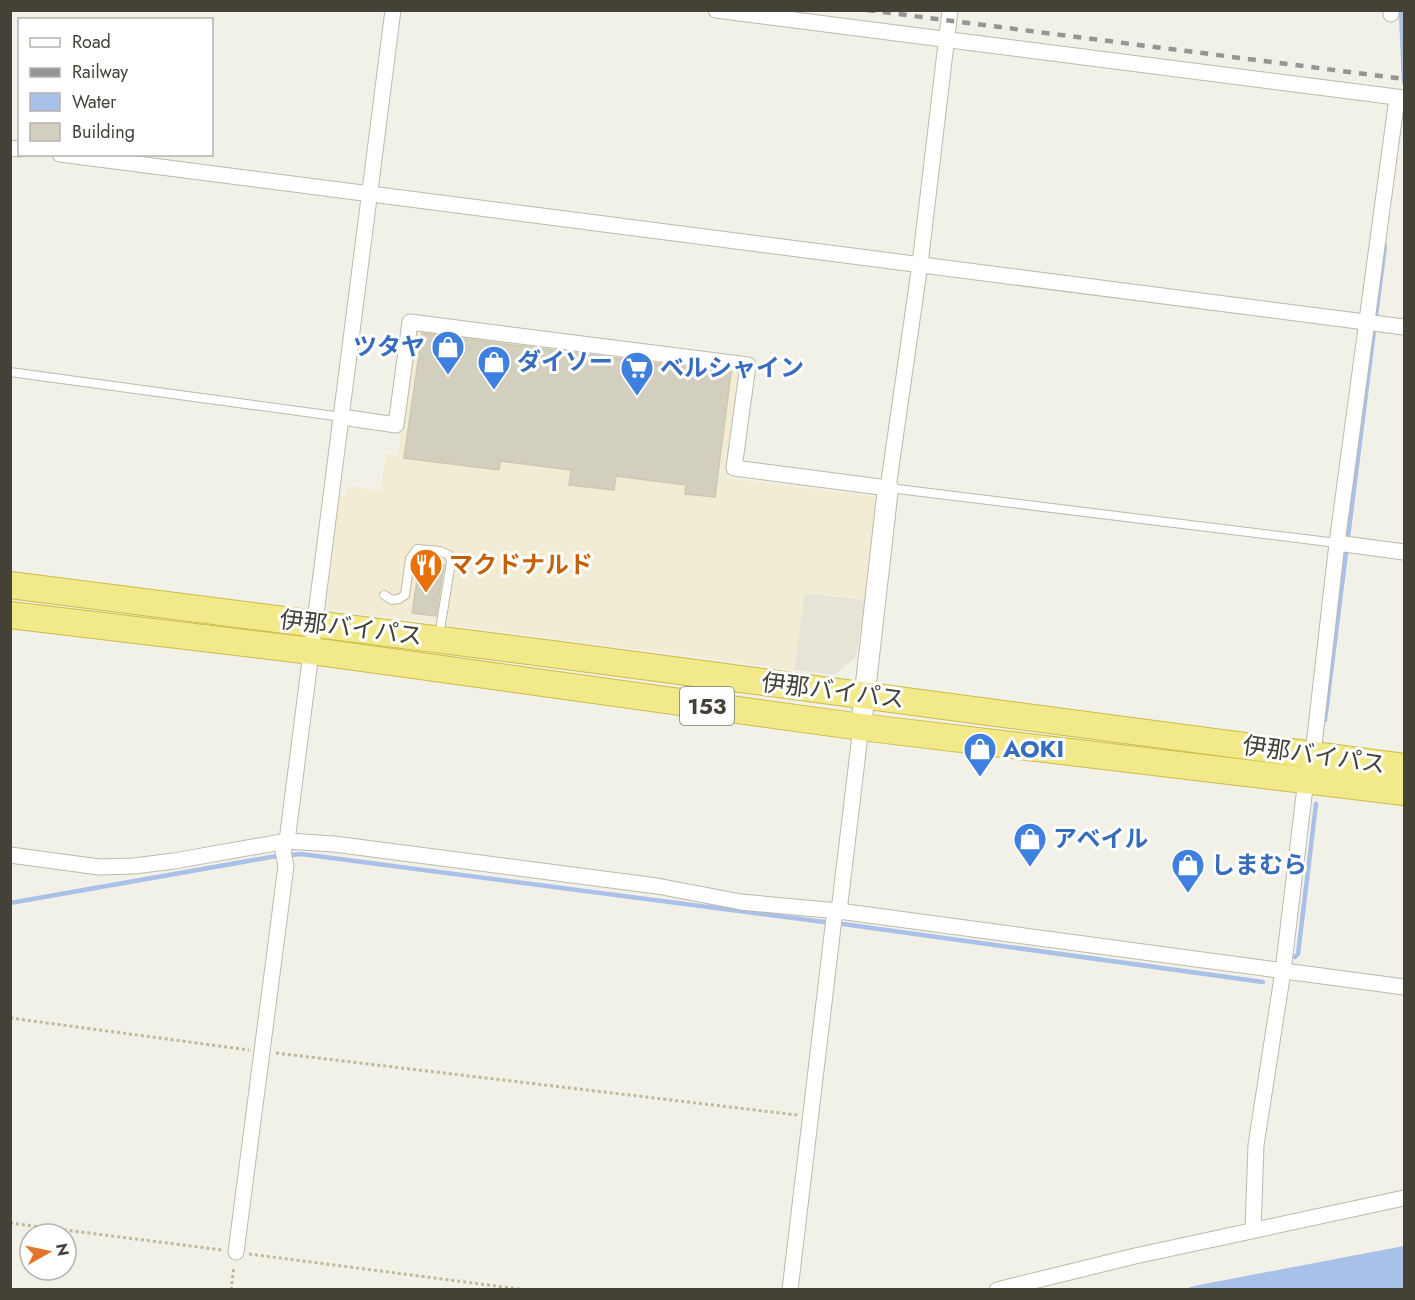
<svg xmlns="http://www.w3.org/2000/svg" width="1415" height="1300" font-family="Jost,'Noto Sans JP',sans-serif">
	<style>
		.residential { fill: #e5e4d6 }
		.commercial { fill: #f2ecd4 }
		.water { fill: #a9c0e9 }
		.lines { fill: none; stroke-linecap: round; stroke-linejoin: round }
		.stream { stroke: #a9c0e9; stroke-width: 4.5 }
		.building { fill: #d2cfbe; stroke: #ccc8b2; stroke-width: 1.5 }
		.service-casing { stroke: #bcbaab; stroke-width: 10 }
		.minor-casing { stroke: #bcbaab; stroke-width: 17 }
		.tertiary-casing { stroke: #bcbaab; stroke-width: 22 }
		.trunk-casing { stroke: #cdbb46; stroke-width: 28 }
		.path { stroke: #bdb99d; stroke-width: 3; stroke-dasharray: 3 3; stroke-linecap: butt }
		.service { stroke: #fff; stroke-width: 8 }
		.minor { stroke: #fff; stroke-width: 15 }
		.tertiary { stroke: #fff; stroke-width: 20 }
		.trunk { stroke: #f2ea8a; stroke-width: 26 }
		.rail { stroke: #959595; stroke-width: 4.5; stroke-dasharray: 8 8; stroke-linecap: butt }
		.labels { text-anchor: middle; stroke-width: 6; stroke-linejoin: round; paint-order: stroke }
		.shield { fill: #fff; stroke: #7c7b73; stroke-width: 1.5 }
		.shield-label { font-size: 22px; font-weight: bold; fill: #444237 }
		.shop-label { font-size: 24px; font-weight: bold; fill: #366cbe; stroke: #fff; text-anchor: start }
		.food-label { font-size: 24px; font-weight: bold; fill: #c56008; stroke: #fff; text-anchor: start }
		.street-label { font-size: 24px; fill: #444237; stroke: #fff }
	</style>
	<rect width="100%" height="100%" fill="#f2f1e7"/>
	<polygon class="residential" points="804,593 865,600 856,657 834,675 794,670"/>
	<polygon class="commercial" points="422,330 733,369 739,380 727,478 879,497 865,600 805,593 794,670 326,609 339,495 346,496 347,486 380,491 386,455 398,455 413,340 417,332"/>
	<polygon class="water" points="1404,1246 1404,1289 1188,1289 1190,1287 1204,1284"/>
	<g class="lines">
		<g class="stream">
			<polyline points="1401,10 1404,82"/>
			<polyline points="1376,315 1385,246"/>
			<polyline points="1325,720 1374,330"/>
			<polyline points="10,903 271,857 301,854 824,922"/>
			<polyline points="843,924 1263,982"/>
			<polyline points="1295,957 1298,954 1316,804"/>
		</g>
	</g>
	<g class="building">
		<polygon points="422,333 731,373 715,497 685,494 686,485 616,476 614,490 569,485 571,470 500,461 499,470 404,458"/>
		<polygon points="420,562 444,565 436,616 412,613"/>
	</g>
	<g class="lines">
		<g class="service-casing">
			<g id="service">
				<polyline points="10,372 342,417"/>
				<polyline points="889,488 1337,543"/>
				<polyline points="384,595 392,600 399,599 405,595 410,559 417,549 440,551 449,555 451,562 439,636"/>
			</g>
		</g>
		<g class="minor-casing">
			<g id="minor">
				<polyline points="716,10 1404,98"/>
				<polyline points="1391,10 1391,14"/>
				<polyline points="10,148 20,149"/>
				<polyline points="60,154 1404,327"/>
				<polyline points="342,417 396,425 410,322 748,365 734,468 888,488 920,264 950,10"/>
				<polyline points="1337,543 1404,552"/>
				<polyline points="10,855 99,867 134,866 174,861 287,841 334,844 657,886 741,902 839,911 1404,987"/>
				<polyline points="1253,1230 1256,1145 1283,971 1306,779 1313,754 1337,543 1397,98"/>
				<polyline points="236,1252 286,866 283,851 287,841 393,10"/>
				<polyline points="790,1290 834,918 839,911 861,727"/>
				<polyline points="997,1290 1135,1256 1404,1198"/>
			</g>
		</g>
		<g class="tertiary-casing">
			<polyline id="tertiary" points="861,727 888,488"/>
		</g>
		<g class="trunk-casing">
			<g id="trunk">
				<polyline points="10,585 544,653 1404,767"/>
				<polyline points="10,615 312,651 861,727 1404,792"/>
			</g>
		</g>
		<g class="path">
			<polyline points="10,1018 249,1050"/>
			<polyline points="276,1053 797,1115"/>
			<polyline points="10,1223 222,1250"/>
			<polyline points="249,1254 527,1290"/>
			<polyline points="231,1290 234,1266"/>
		</g>
		<use href="#service" class="service"/>
		<use href="#minor" class="minor"/>
		<use href="#tertiary" class="tertiary"/>
		<use href="#trunk" class="trunk"/>
		<polyline class="rail" points="867,10 1404,79"/>
	</g>
	<defs>
		<g id="shop-pin" transform="scale(1.725)"><path d="M0 17L-7.5 6A9.5 9.5 0 1 1 7.5 6Z" fill="#3f7fe0" stroke="#fff"/><path d="M-5-2.5h2.3a2.7 3.5 0 0 1 5.4 0H5L5.5 6h-11ZM-1.5-2.5h3a1.5 2.3 0 0 0-3 0Z" fill="#fff"/></g>
		<g id="supermarket-pin" transform="scale(1.725)"><path d="M0 17L-7.5 6A9.5 9.5 0 1 1 7.5 6Z" fill="#3f7fe0" stroke="#fff"/><path d="M-6-5.5h2.5l.6 2H6L4.5 2H-2.5L-4.4-4H-6ZM-1.5 3.2a1.3 1.3 0 1 0 .1 0ZM3 3.2a1.3 1.3 0 1 0 .1 0Z" fill="#fff"/></g>
		<g id="restaurant-pin" transform="scale(1.725)"><path d="M0 17L-7.5 6A9.5 9.5 0 1 1 7.5 6Z" fill="#e8710a" stroke="#fff"/><path d="M-5-6h1v4h1v-4h1v4h1v-4h1v5L-1.5 .5V6h-2V.5L-5-1ZM5-6V6H3V1.5H1.5Q1.5-4 5-6Z" fill="#fff"/></g>
	</defs>
	<g fill-rule="evenodd">
		<use href="#shop-pin" x="448" y="347"/>
		<use href="#shop-pin" x="494" y="362"/>
		<use href="#supermarket-pin" x="637" y="368"/>
		<use href="#restaurant-pin" x="426" y="565"/>
		<use href="#shop-pin" x="980" y="749"/>
		<use href="#shop-pin" x="1030" y="839"/>
		<use href="#shop-pin" x="1188" y="865"/>
	</g>
	<g class="labels">
		<rect class="shield" x="680" y="687" width="54" height="38" rx="4.5"/>
		<g class="shield-label">
			<text x="707" y="714">153</text>
		</g>
		<g class="shop-label">
			<text x="425" y="355" text-anchor="end">ツタヤ</text>
			<text x="517" y="370">ダイソー</text>
			<text x="660" y="376">ベルシャイン</text>
			<text x="1003" y="757">AOKI</text>
			<text x="1053" y="847">アベイル</text>
			<text x="1211" y="873">しまむら</text>
		</g>
		<g class="food-label">
			<text x="449" y="573">マクドナルド</text>
		</g>
		<g class="street-label">
			<text transform="translate(351 628) rotate(7)" y="8">伊那バイパス</text>
			<text transform="translate(833 691) rotate(7)" y="8">伊那バイパス</text>
			<text transform="translate(1314 755) rotate(8)" y="8">伊那バイパス</text>
		</g>
	</g>
	<rect width="1415" height="1300" fill="none" stroke="#444237" stroke-width="24"/>
	<rect x="18" y="18" width="195" height="138" fill="#ffffff" stroke="#b4b3af" stroke-width="1.5"/>
	<rect x="30" y="38" width="30" height="9" fill="#ffffff" stroke="#b4b3af" stroke-width="1.5"/>
	<text x="72" y="48" font-size="18" fill="#444237">Road</text>
	<rect x="30" y="68" width="30" height="9" fill="#959595" stroke="#b4b3af" stroke-width="1.5"/>
	<text x="72" y="78" font-size="18" fill="#444237">Railway</text>
	<rect x="30" y="93" width="30" height="18" fill="#a9c0e9" stroke="#b4b3af" stroke-width="1.5"/>
	<text x="72" y="108" font-size="18" fill="#444237">Water</text>
	<rect x="30" y="123" width="30" height="18" fill="#d2cfbe" stroke="#b4b3af" stroke-width="1.5"/>
	<text x="72" y="138" font-size="18" fill="#444237">Building</text>
	<g transform="translate(48 1252) rotate(81)"><circle r="28" fill="#ffffff" stroke="#b4b3af" stroke-width="1.5"/>
	<path d="M0-4.5L10 22L0 15L-10 22Z" fill="#e4732c"/>
	<text y="-9" font-size="16" font-weight="bold" text-anchor="middle" fill="#444237">N</text>
	</g>
</svg>
